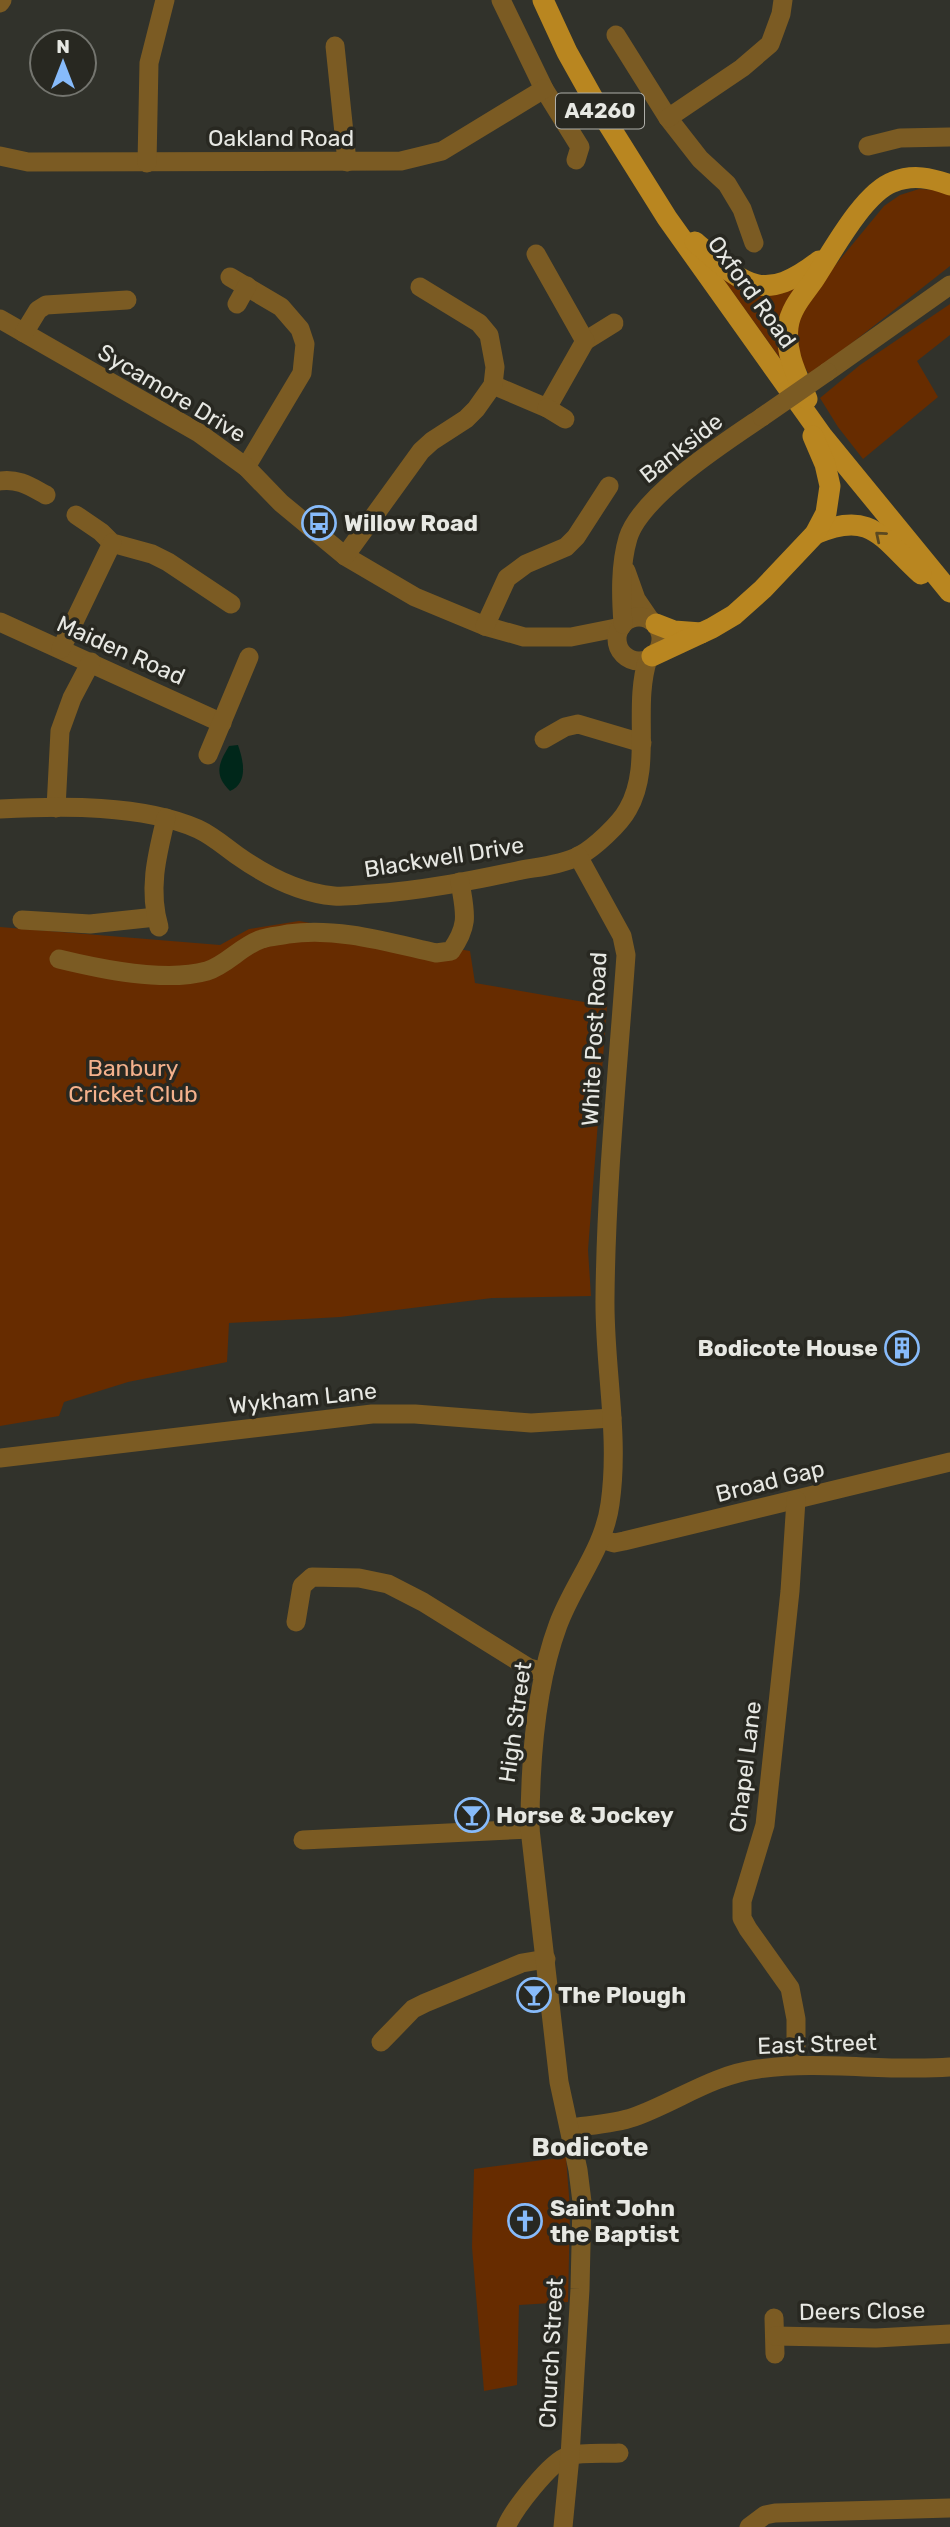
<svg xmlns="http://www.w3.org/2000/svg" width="950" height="2527" font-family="Rubik,sans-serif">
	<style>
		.green { fill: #672c00 }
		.water { fill: #00271a }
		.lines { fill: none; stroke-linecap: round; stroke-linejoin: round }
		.minor { stroke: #7b5b23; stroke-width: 19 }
		.major { stroke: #b98620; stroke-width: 21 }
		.minor-bridge { stroke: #7b5b23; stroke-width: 19 }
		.oneway { stroke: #5b4921 }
		.labels { text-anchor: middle; stroke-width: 7; stroke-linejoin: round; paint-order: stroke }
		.shield { fill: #282821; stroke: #aeaea9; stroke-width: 2 }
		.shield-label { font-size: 21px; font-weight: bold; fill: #e7e8e3 }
		.street-label { font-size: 23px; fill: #e7e8e3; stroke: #282821 }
		.poi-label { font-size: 23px; font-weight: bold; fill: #e7e8e3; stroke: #282821; text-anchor: start }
		.park-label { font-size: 23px; fill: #f4b18c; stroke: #282821 }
		.quarter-label { font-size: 26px; font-weight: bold; fill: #e7e8e3; stroke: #282821 }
	</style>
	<rect width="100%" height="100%" fill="#31322b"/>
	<g class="green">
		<polygon points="919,189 936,190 950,195 950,266 810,376 800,359 796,321 833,268 884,206 900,195"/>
		<polygon points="719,273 801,283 797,295 792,375"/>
		<polygon points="950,304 950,335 917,361 938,397 863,459 838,427 820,398 860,365"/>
		<polygon points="299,921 470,951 475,983 607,1006 588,1250 591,1296 492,1298 340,1317 229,1323 227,1362 128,1382 64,1402 59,1416 0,1426 0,927 220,945 249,929"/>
		<polygon points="566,2157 570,2209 568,2302 519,2305 517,2385 484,2391 472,2247 474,2169"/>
	</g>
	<path class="water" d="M238 745C244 762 248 783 230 791 214 775 218 764 229 746Z"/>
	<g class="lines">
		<g class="minor">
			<polyline points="501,0 544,89 580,147 576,160"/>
			<polyline points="0,3 2,0"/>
			<polyline points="616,35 668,118 700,159 727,184 742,209 754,243"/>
			<polyline points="335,46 347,162"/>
			<polyline points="668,118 742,68 770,44 781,14 783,0"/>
			<polyline points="868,146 900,138 950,137"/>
			<polyline points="0,156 28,162 401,161 442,151 544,89"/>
			<polyline points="147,163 149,63 165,0"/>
			<polyline points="230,277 281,307 300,329 305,344 302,373 246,467"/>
			<polyline points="237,304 247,286"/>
			<polyline points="0,319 199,433 246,467 281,503 345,556 415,597 485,626 524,637 571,637 621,627"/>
			<polyline points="24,333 38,310 46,305 127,300"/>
			<polyline points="585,341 614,323"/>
			<polyline points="827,372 950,285"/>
			<polyline points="493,385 547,408 585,341 536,254"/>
			<polyline points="547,408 565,419"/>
			<path d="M0 481C18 478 31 487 46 495"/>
			<polyline points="76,515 101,532 112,543 152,554 168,562 231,604"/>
			<polyline points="345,556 421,451 432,441 466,419 476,409 493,385 495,367 489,335 479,323 420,287"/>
			<polyline points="626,571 636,599 651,621"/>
			<circle cx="639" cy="639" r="22"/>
			<polyline points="0,622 222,723"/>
			<path d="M623 624C621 596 620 565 628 538 641 496 725 442 762 417"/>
			<polyline points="485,626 507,578 526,564 566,547 576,537 609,486"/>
			<polyline points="61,649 112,543"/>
			<polyline points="544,739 565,727 578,724 642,743"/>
			<polyline points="208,755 249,657"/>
			<polyline points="56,808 60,731 72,698 91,662"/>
			<path d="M0 809C61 806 142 804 198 829 213 836 224 846 238 856 265 875 300 893 334 896 346 897 359 895 371 894 420 891 469 881 517 871 537 867 561 865 579 856 594 848 620 824 628 809 653 766 632 707 648 659"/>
			<polyline points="22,920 90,924 156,917"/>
			<path d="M159 927C148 889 157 855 166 818"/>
			<path d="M59 959C100 969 165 983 207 971 227 965 242 945 262 939 270 936 280 936 288 934 338 927 387 942 436 953L451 951C470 924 465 913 460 882"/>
			<polyline points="0,1458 372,1414 415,1414 531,1423 612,1418"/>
			<polyline points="601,1539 614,1543 624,1541 950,1462"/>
			<polyline points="296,1622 302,1586 312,1577 359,1578 388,1584 423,1602 529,1668 544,1672"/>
			<polyline points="303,1840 530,1829"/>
			<polyline points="381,2042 413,2009 425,2003 522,1963 546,1959"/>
			<polyline points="796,2065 796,2019 790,1988 748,1929 742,1918 742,1901 765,1825 790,1591 796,1500"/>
			<path d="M570 2128C591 2125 614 2124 634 2117 676 2102 712 2075 758 2069 822 2060 886 2072 950 2067"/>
			<polyline points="774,2318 775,2354"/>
			<polyline points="775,2336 876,2338 950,2334"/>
			<path d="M506 2527C514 2509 550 2462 568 2456 583 2452 603 2454 619 2453"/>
			<path d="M563 2527 570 2456 580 2289 582 2202 578 2170 559 2082 530 1829C530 1763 535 1687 558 1625 573 1584 604 1549 610 1504 620 1435 604 1367 605 1298 606 1184 618 1069 626 955L622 936 578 856"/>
			<polyline points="749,2527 765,2515 775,2513 950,2508"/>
		</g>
		<g class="major">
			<polyline points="543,0 567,52 600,111 667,218 823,437 950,592"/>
			<path d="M695 242C743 283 761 306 819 261"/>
			<path d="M807 399C797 375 785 354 788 327 790 309 803 295 813 281 831 254 863 193 893 182 913 174 931 178 950 185"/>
			<path d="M815 534C872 509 882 539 921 574"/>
			<polyline points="656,624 674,631 701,633"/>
			<polyline points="652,656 712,628 734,615 763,589 815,534 826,513 830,486 825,464 813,436"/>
		</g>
		<polyline class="minor-bridge" points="762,417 827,372"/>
	</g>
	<defs><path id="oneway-chevron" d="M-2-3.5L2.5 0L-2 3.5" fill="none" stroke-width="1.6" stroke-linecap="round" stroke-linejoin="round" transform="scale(1.75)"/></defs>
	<use class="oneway" href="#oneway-chevron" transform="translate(880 536) rotate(-140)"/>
	<defs>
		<g id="bus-ring" transform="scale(1.75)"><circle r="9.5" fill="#282821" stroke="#87bbfb" stroke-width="1.5"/><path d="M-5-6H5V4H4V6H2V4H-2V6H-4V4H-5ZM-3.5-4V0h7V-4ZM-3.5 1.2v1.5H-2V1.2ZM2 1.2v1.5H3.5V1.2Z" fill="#87bbfb"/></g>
		<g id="building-ring" transform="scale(1.75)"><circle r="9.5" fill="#282821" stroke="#87bbfb" stroke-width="1.5"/><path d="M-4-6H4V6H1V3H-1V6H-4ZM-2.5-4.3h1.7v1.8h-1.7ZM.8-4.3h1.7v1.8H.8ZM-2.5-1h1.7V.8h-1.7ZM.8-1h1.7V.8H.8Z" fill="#87bbfb"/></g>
		<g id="bar-ring" transform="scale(1.75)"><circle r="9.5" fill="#282821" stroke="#87bbfb" stroke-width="1.5"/><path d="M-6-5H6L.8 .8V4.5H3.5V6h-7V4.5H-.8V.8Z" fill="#87bbfb"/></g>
		<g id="church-ring" transform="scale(1.75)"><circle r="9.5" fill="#282821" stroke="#87bbfb" stroke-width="1.5"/><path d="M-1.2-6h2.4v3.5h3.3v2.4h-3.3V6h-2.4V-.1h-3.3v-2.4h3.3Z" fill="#87bbfb"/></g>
	</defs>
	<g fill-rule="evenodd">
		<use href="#bus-ring" x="319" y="523"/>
		<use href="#building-ring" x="902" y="1348"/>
		<use href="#bar-ring" x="472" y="1815"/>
		<use href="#bar-ring" x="534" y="1995"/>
		<use href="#church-ring" x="525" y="2221"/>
	</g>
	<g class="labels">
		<rect class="shield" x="556" y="93.5" width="88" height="35" rx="5"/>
		<g class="shield-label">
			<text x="600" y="118">A4260</text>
		</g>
		<g class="street-label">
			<text x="281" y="146">Oakland Road</text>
			<text transform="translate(752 292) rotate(54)" y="8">Oxford Road</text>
			<text transform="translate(172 393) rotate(31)" y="8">Sycamore Drive</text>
			<text transform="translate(681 448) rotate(-38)" y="8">Bankside</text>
			<text transform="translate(121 650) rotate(24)" y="8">Maiden Road</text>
			<text transform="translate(444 857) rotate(-9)" y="8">Blackwell Drive</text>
			<text transform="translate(594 1039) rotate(-87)" y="8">White Post Road</text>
			<text transform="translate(303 1398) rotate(-6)" y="8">Wykham Lane</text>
			<text transform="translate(770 1481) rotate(-14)" y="8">Broad Gap</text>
			<text transform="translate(515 1722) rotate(-82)" y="8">High Street</text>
			<text transform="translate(745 1767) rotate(-83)" y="8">Chapel Lane</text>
			<text transform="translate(817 2044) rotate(-2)" y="8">East Street</text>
			<text transform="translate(862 2311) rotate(-1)" y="8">Deers Close</text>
			<text transform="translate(551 2353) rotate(-87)" y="8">Church Street</text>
		</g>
		<g class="poi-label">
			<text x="344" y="531">Willow Road</text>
			<text x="878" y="1356" text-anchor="end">Bodicote House</text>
			<text x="496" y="1823">Horse &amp; Jockey</text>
			<text x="558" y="2003">The Plough</text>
			<text x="550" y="2216">Saint John<tspan x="550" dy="26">the Baptist</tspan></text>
		</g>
		<g class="park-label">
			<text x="133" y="1076">Banbury<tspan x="133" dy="26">Cricket Club</tspan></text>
		</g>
		<g class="quarter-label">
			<text x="590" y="2156">Bodicote</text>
		</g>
	</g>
	<g transform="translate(63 63)"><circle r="33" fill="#282821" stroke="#74756f" stroke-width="2"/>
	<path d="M0-5L12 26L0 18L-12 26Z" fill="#87bbfb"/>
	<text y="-10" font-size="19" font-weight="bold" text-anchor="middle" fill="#e7e8e3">N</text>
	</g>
</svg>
